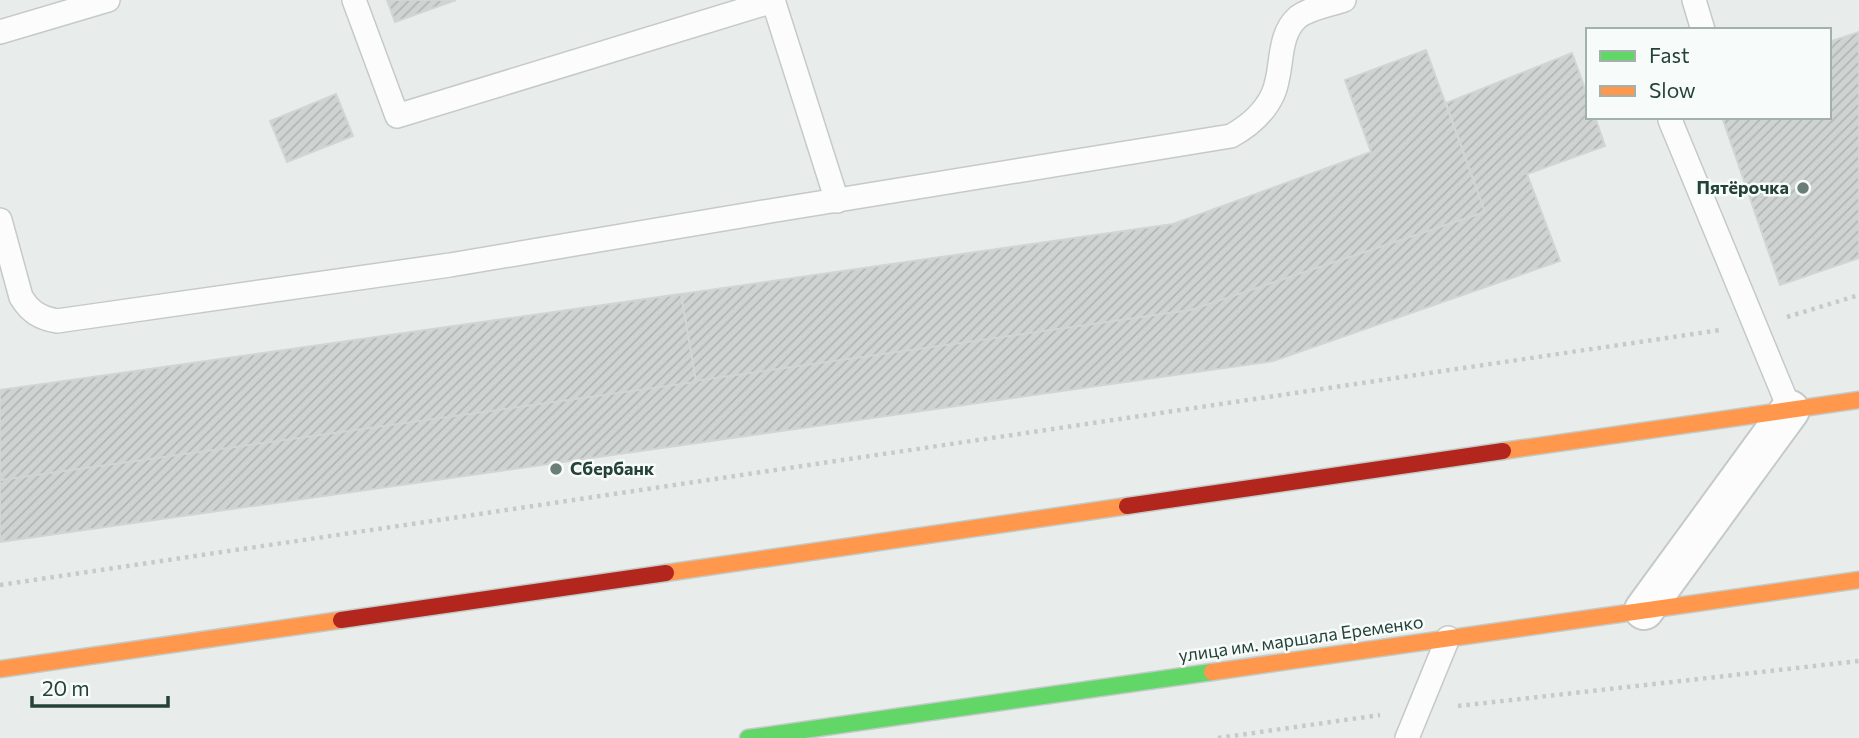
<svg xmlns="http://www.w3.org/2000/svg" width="1859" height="738" font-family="Commissioner,sans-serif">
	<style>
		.building { fill: url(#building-hatch); stroke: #d1d6d4; stroke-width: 2 }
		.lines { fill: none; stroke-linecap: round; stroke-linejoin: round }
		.lane-casing { stroke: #c5cac8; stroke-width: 26 }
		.street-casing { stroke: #c5cac8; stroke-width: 42 }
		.fast-casing { stroke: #c3cbc8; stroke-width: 19 }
		.slow-casing { stroke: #c3cbc8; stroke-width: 19 }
		.jam-casing { stroke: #c3cbc8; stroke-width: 19 }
		.path { stroke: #c3ccca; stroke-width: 4.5; stroke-dasharray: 3.5 5; stroke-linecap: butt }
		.lane { stroke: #fcfcfc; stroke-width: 23 }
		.street { stroke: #fcfcfc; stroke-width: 38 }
		.fast { stroke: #63d668; stroke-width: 16 }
		.slow { stroke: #ff974d; stroke-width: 16 }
		.jam { stroke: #b3261e; stroke-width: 16 }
		.poi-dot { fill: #697e78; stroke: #f7fbf9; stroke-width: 2.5 }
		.labels { text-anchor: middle; stroke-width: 5; stroke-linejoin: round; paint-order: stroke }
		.poi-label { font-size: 18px; font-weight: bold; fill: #24423a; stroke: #f7fbf9; text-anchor: end }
		.street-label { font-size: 18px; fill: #24423a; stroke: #f7fbf9 }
	</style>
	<defs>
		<pattern id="building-hatch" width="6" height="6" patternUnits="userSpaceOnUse" patternTransform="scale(1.75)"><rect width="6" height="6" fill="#cfd4d2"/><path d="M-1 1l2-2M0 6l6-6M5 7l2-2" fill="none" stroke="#b2b7b5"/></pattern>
	</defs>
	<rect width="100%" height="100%" fill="#e8edeb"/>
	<g class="building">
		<polygon points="387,0 456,0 395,22"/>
		<polygon points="1859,32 1859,258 1780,285 1722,117 1829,117 1829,42"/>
		<polygon points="1426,50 1485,212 1191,310 696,382 681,294 1173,224 1371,152 1345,80"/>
		<polygon points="1572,53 1588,97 1588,117 1595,117 1605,146 1527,174 1560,261 1273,361 0,542 0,480 1191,310 1485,212 1446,103"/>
		<polygon points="336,94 353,136 287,162 270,121"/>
		<polygon points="681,294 696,382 0,480 0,390"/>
	</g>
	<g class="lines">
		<g class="lane-casing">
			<g id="lane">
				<polyline points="354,0 397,116 773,1"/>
				<polyline points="773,0 837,201"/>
				<polyline points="1694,0 1703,30"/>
				<polyline points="0,32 108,0"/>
				<polyline points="1672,117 1670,120 1790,410"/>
				<path d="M0 220 21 297C30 312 40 318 57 321L450 265 770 211 1231 136C1249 126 1264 114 1273 94 1284 70 1276 36 1298 17 1310 8 1330 5 1344 0"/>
				<polyline points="1407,738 1448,638"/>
			</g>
		</g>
		<g class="street-casing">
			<polyline id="street" points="1644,610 1790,410"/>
		</g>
		<g class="fast-casing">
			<polyline id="fast" points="748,738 1212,672"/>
		</g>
		<g class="slow-casing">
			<g id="slow">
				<polyline points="1503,451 1859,400"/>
				<polyline points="666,573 1127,506"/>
				<polyline points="0,669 341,620"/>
				<polyline points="1212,672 1859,580"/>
			</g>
		</g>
		<g class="jam-casing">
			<g id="jam">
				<polyline points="1127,506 1503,451"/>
				<polyline points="341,620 666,573"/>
			</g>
		</g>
		<g class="path">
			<polyline points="1787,317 1859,295"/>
			<polyline points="0,585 1720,330"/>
			<polyline points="1458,706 1859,661"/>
			<polyline points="1218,738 1380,715"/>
		</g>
		<use href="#lane" class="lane"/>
		<use href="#street" class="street"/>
		<use href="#fast" class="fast"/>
		<use href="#slow" class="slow"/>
		<use href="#jam" class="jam"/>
	</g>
	<g class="poi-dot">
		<circle cx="1803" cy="188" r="7"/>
		<circle cx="556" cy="469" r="7"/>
	</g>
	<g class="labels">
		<g class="poi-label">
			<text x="1789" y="194">Пятёрочка</text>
			<text x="570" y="475" text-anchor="start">Сбербанк</text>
		</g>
		<g class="street-label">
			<text transform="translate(1301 639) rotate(-8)" y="6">улица им. маршала Еременко</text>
		</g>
	</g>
	<rect x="1586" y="28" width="245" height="91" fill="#f7fbf9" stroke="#a3b1ad" stroke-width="2"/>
	<rect x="1600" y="51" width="35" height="10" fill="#63d668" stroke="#a3b1ad" stroke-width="2"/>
	<text x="1649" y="63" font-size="21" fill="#24423a">Fast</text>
	<rect x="1600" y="86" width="35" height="10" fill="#ff974d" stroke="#a3b1ad" stroke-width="2"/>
	<text x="1649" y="98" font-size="21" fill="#24423a">Slow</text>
	<path d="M32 696v10h136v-10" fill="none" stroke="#24423a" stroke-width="3.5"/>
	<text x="42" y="696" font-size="21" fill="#24423a" stroke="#f7fbf9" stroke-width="5" paint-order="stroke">20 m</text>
</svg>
